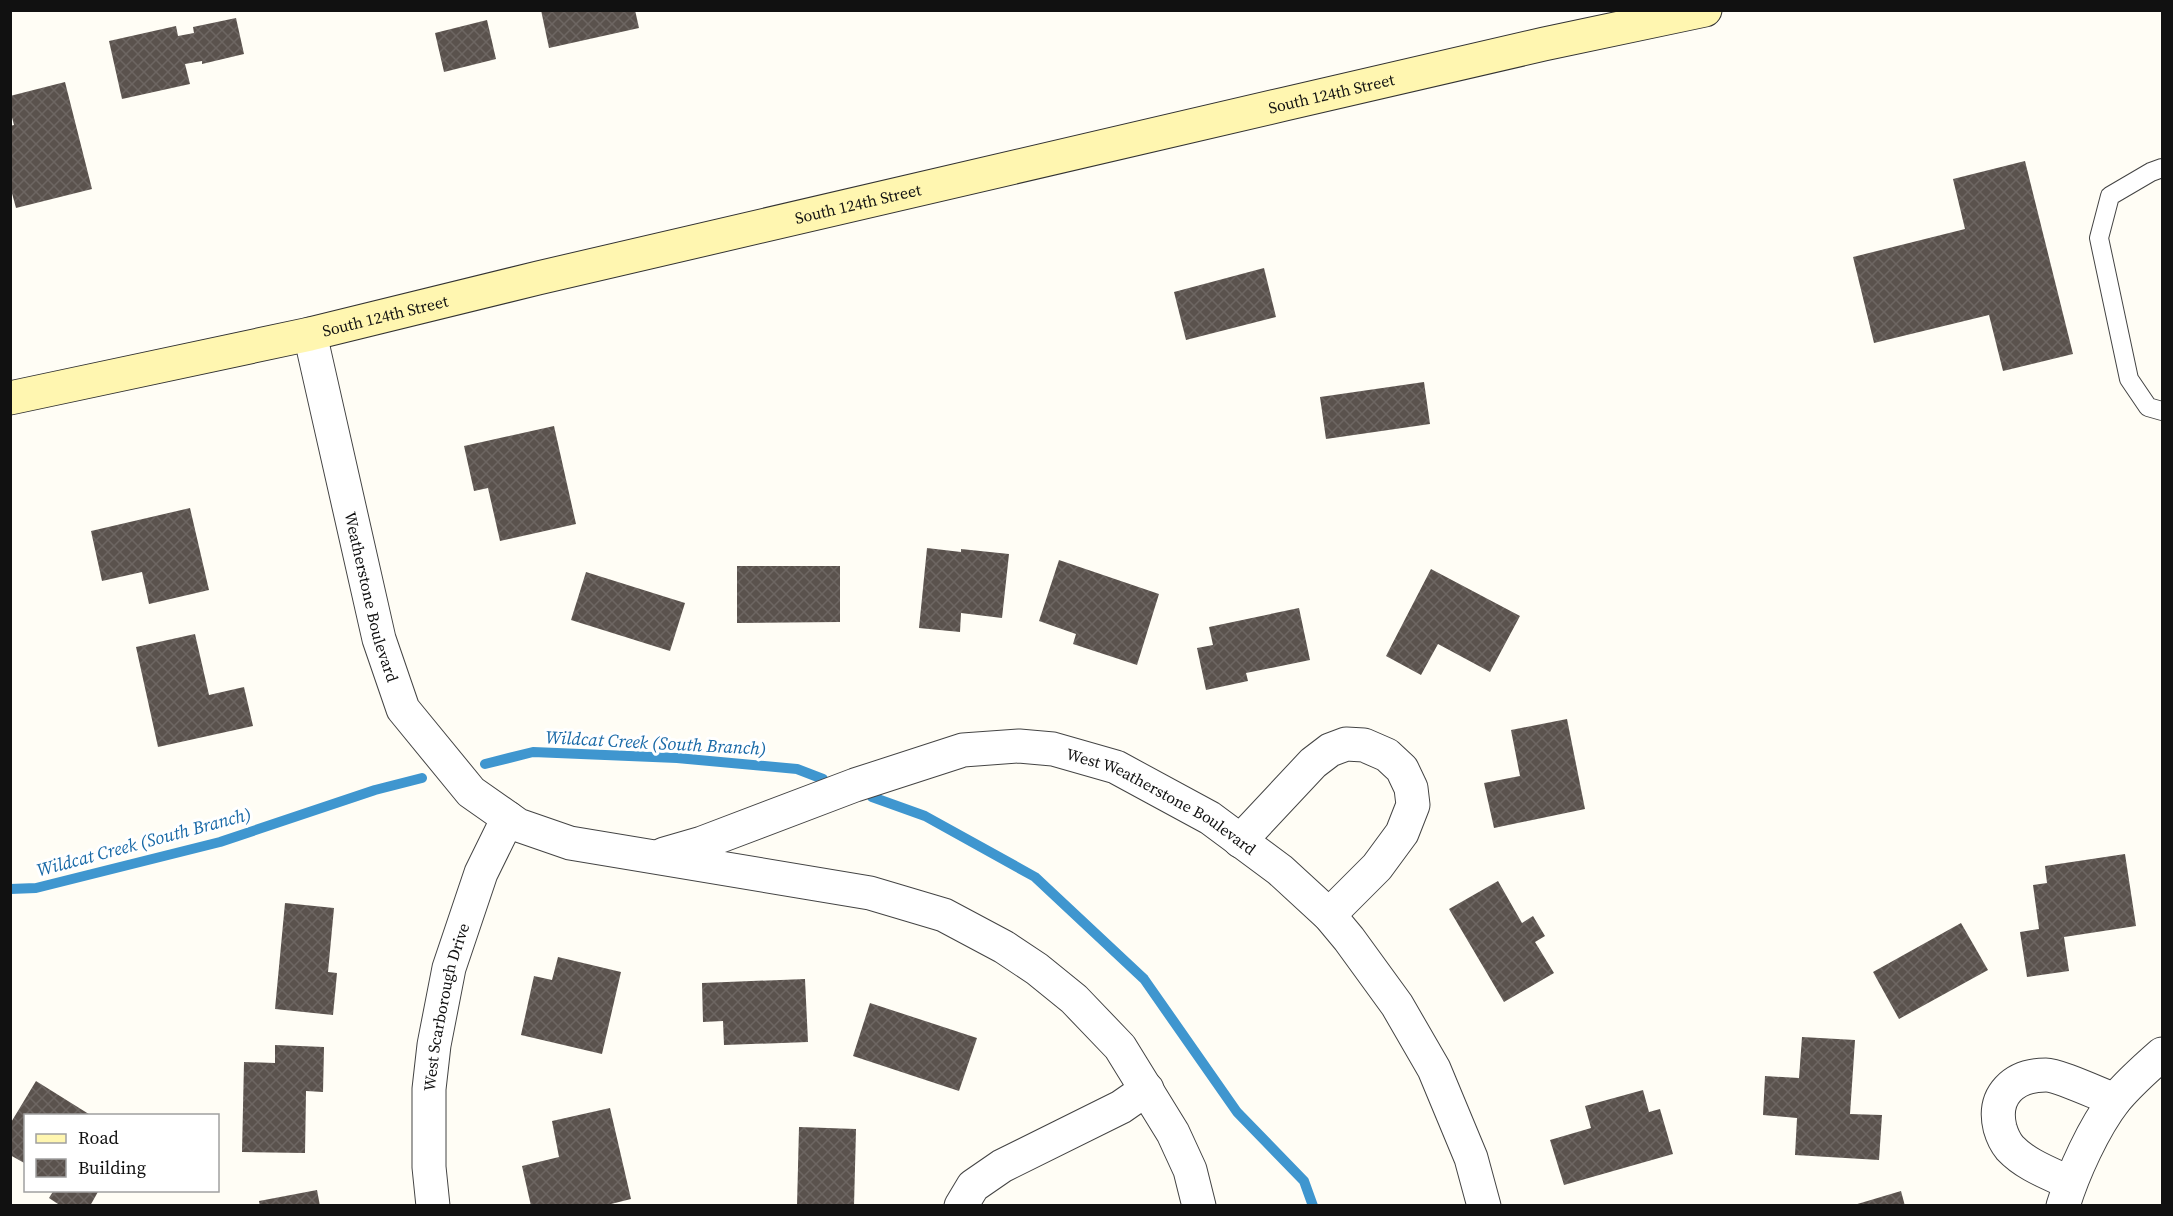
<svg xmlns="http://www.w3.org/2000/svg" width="2173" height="1216" font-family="'Source Serif 4',serif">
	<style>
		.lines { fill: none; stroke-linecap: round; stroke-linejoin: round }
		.stream { stroke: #3f96cf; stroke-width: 10 }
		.building { fill: url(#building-cross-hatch) }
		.lane-casing { stroke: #444; stroke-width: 20 }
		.street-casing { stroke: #444; stroke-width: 35 }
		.secondary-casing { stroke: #333; stroke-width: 35 }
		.lane { stroke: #fff; stroke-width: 18 }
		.street { stroke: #fff; stroke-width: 33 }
		.secondary { stroke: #fff6b0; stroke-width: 33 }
		.labels { text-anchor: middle; stroke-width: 6; stroke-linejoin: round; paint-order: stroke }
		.street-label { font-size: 16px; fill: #111; stroke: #fff }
		.water-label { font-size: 18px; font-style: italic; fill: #1768a6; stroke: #fff }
	</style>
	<defs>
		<pattern id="building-cross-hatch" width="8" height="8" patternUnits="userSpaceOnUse" patternTransform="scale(1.5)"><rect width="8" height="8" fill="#5a524d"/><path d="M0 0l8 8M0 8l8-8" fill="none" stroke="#6d6662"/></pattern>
	</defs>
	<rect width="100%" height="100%" fill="#fffdf5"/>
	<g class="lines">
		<g class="stream">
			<polyline points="485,764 533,752 677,758 797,769 823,779"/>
			<polyline points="872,797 925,816 1035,877 1144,979 1237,1112 1304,1181 1313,1206"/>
			<polyline points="10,889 36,888 220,842 375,790 422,778"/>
		</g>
	</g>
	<g class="building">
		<polygon points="541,10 635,10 639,28 549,48"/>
		<polygon points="236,18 244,54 202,64 202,61 185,64 190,84 122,99 109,41 176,26 178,36 194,33 193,27"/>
		<polygon points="487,20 496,59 444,72 435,33"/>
		<polygon points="65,82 92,189 16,208 10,186 10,126 14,125 10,110 10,96"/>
		<polygon points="2025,161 2073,354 2003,371 1989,315 1874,343 1853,257 1965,229 1953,179"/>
		<polygon points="1264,268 1276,317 1186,340 1174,292"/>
		<polygon points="1424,382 1430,424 1326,439 1320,397"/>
		<polygon points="554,426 576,524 500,541 488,488 474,491 464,446"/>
		<polygon points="190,508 209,590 149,604 142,572 102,581 91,531"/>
		<polygon points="927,548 961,552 961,549 1009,554 1002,618 961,613 960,632 919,628"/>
		<polygon points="1059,560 1159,594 1137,665 1073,644 1076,634 1039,621"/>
		<polygon points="737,566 840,566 840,622 737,623"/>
		<polygon points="1431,569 1520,616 1490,672 1438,644 1421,675 1386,656"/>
		<polygon points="586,572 685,603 670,651 571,620"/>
		<polygon points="1299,608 1310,660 1246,673 1248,681 1206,690 1197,648 1213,645 1209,627"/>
		<polygon points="195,634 209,695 244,687 253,726 158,747 136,647"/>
		<polygon points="1567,719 1585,809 1494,828 1484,783 1520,776 1511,730"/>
		<polygon points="2125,854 2136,926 2064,937 2069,971 2027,977 2020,932 2039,929 2033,885 2047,883 2045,866"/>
		<polygon points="1498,881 1522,923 1533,916 1545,936 1535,942 1554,973 1504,1002 1449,909"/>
		<polygon points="285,903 334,908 328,972 337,973 333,1015 275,1009"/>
		<polygon points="1961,923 1988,970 1899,1019 1873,972"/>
		<polygon points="558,957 621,972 602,1054 521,1035 534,976 552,980"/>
		<polygon points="805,979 808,1042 724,1045 723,1021 703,1022 702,983"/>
		<polygon points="870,1003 977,1038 959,1091 853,1056"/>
		<polygon points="1802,1037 1855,1040 1850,1114 1882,1115 1879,1160 1795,1155 1797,1118 1763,1115 1765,1076 1799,1078"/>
		<polygon points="275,1045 324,1047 323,1092 306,1091 305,1153 242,1152 244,1062 275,1063"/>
		<polygon points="36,1081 92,1116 26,1116 26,1164 10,1155 10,1124"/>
		<polygon points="1643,1090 1649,1112 1660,1109 1673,1154 1564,1185 1550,1140 1591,1128 1585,1106"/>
		<polygon points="610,1108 631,1199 603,1206 531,1206 522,1166 559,1157 552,1121"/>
		<polygon points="799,1127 856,1129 854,1206 797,1206"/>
		<polygon points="54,1190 99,1190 90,1206 61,1206 49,1198"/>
		<polygon points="317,1190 320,1206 260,1206 259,1201"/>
		<polygon points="1901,1191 1905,1206 1854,1206 1854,1205"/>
	</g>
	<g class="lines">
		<g class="lane-casing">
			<polyline id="lane" points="2162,168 2151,172 2110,196 2099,238 2129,379 2148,407 2162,411"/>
		</g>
		<g class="street-casing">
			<g id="street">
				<path id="s1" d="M310 334 379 639 403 709 471 792 518 825 570 843 870 893 944 915 1004 947 1037 969 1074 999 1120 1047 1173 1133 1190 1170 1199 1206"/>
				<polyline points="1240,841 1313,763 1330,750 1346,744 1364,745 1387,755 1402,769 1411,788 1413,805 1402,833 1377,867 1329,915"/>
				<path id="s2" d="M664 854 702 843 855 785 963 750 1019 746 1053 749 1116 767 1210 818 1280 870 1329 915 1349 939 1397 1005 1434 1069 1471 1158 1484 1206"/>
				<path d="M2070 1183C2049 1173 2026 1165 2010 1148 2005 1142 2002 1135 2000 1128 1992 1095 2014 1075 2046 1075 2058 1075 2101 1095 2115 1100"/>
				<path id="s3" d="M433 1206 429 1167V1089L434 1045 449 968 481 873 508 818"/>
				<polyline points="961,1206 973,1186 1002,1166 1121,1107 1147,1089"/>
				<path d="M2063 1206C2073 1173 2094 1127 2115 1100 2129 1083 2146 1068 2162 1054"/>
			</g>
		</g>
		<g class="secondary-casing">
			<g id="secondary">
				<path id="s4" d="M10 398 310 334 538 278 1285 104 1544 44 1705 10"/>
			</g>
		</g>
		<use href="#lane" class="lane"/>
		<use href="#street" class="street"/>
		<use href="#secondary" class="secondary"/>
	</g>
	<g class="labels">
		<g class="street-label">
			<text dy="6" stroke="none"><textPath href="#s4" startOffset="1356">South 124th Street</textPath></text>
			<text dy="6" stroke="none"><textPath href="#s4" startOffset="870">South 124th Street</textPath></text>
			<text dy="6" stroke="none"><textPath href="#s4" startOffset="384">South 124th Street</textPath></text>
			<text dy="6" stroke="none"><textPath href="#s1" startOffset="270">Weatherstone Boulevard</textPath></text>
			<text dy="6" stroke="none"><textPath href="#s2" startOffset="528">West Weatherstone Boulevard</textPath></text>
			<text dy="6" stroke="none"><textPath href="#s3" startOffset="201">West Scarborough Drive</textPath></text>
		</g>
		<g class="water-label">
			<text transform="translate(656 743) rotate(3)" y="6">Wildcat Creek (South Branch)</text>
			<text transform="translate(144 842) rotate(-15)" y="6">Wildcat Creek (South Branch)</text>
		</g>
	</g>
	<rect width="2173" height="1216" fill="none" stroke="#111111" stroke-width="24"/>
	<rect x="24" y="1114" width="195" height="78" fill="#ffffff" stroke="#a0a0a0" stroke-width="1.5"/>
	<rect x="36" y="1134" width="30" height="9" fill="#fff6b0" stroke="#a0a0a0" stroke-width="1.5"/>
	<text x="78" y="1144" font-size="18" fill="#111111">Road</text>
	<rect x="36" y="1159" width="30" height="18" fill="url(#building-cross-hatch)" stroke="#a0a0a0" stroke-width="1.5"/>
	<text x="78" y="1174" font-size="18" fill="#111111">Building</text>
</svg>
